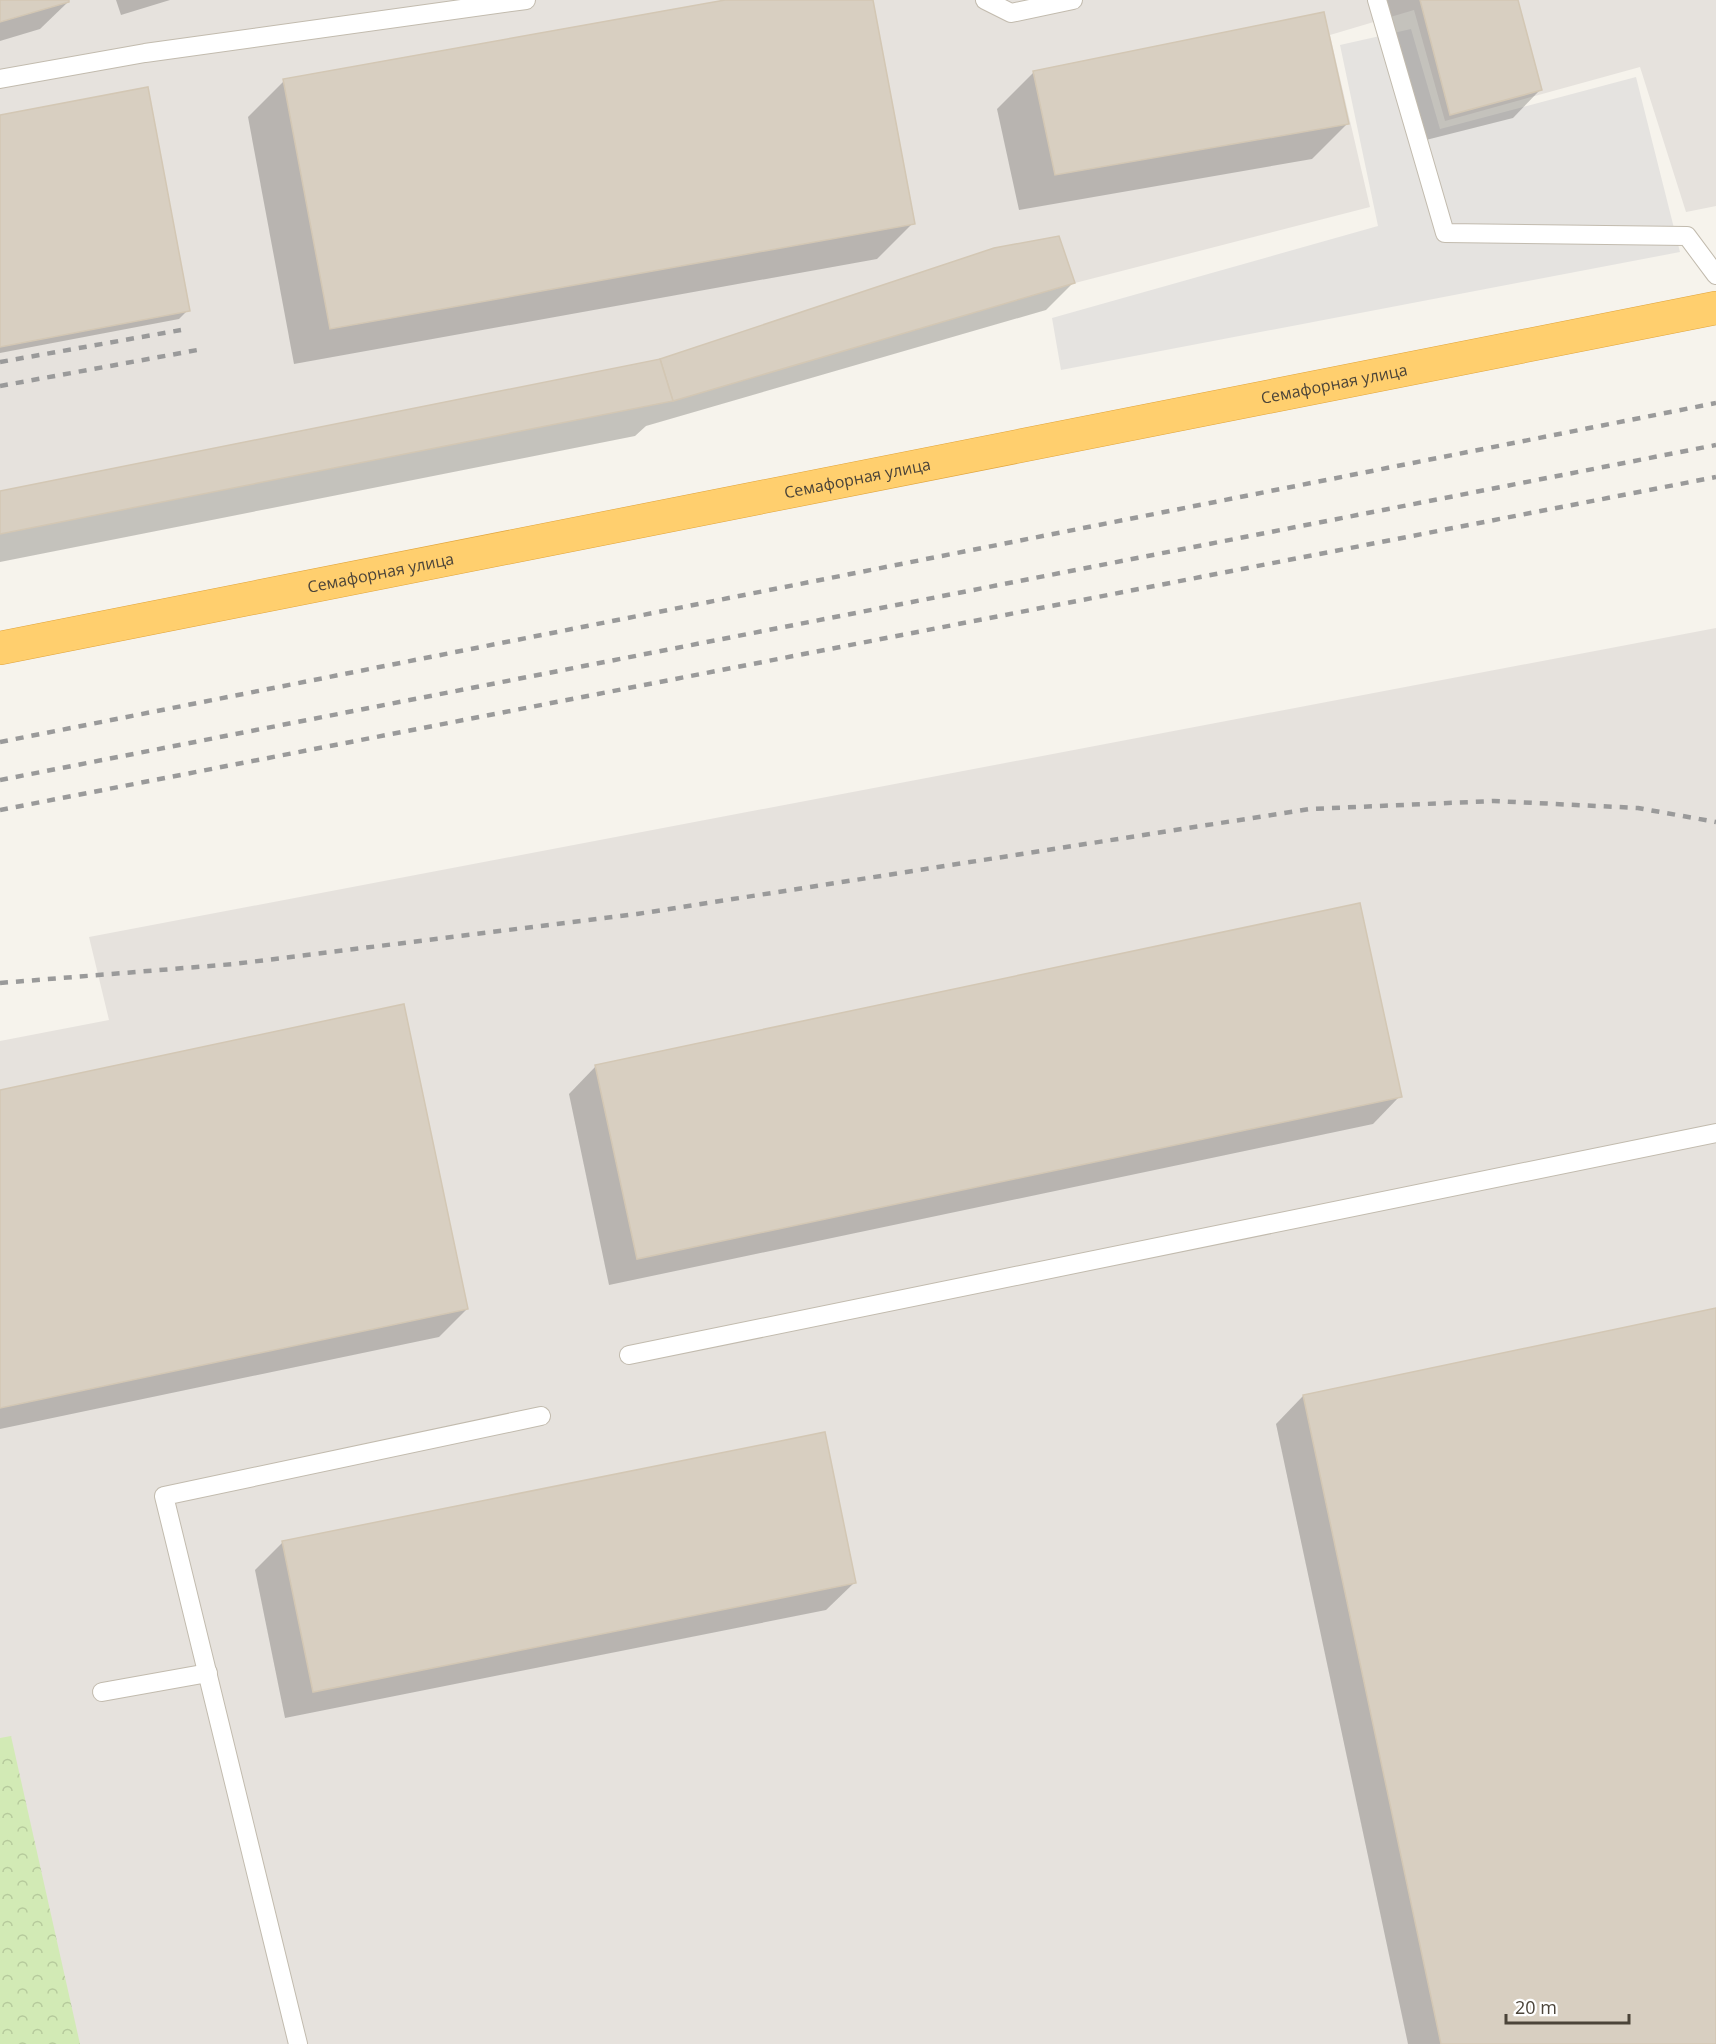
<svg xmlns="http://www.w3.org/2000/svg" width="1716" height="2044" font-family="'Open Sans',sans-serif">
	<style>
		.industrial { fill: #e6e2dd }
		.forest { fill: url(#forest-crowns) }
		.parking { fill: #e5e3e0 }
		.shadow { fill: #0003 }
		.building { fill: #d8cfc1; stroke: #d3c7b4; stroke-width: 1.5 }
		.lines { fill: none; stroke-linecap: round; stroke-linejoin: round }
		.lane-casing { stroke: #c2bbae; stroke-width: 20 }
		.highway-casing { stroke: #e0a43c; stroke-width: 34 }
		.lane { stroke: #fff; stroke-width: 18 }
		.highway { stroke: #ffcf6e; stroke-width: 33 }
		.rail { stroke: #9a9a9a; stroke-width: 4.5; stroke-dasharray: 8 8; stroke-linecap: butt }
		.labels { text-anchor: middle; stroke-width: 6; stroke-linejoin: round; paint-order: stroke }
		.street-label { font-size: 16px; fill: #4b4439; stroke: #fff }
	</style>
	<defs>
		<pattern id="forest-crowns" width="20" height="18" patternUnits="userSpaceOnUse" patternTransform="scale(1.5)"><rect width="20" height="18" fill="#d2eab5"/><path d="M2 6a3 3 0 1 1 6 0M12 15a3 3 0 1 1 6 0" fill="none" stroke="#b6ca9c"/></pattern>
	</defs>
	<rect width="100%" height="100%" fill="#f6f3ec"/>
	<g class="industrial">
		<polygon points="0,0 1716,0 1716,206 1686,212 1640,67 1445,121 1414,10 1330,35 1370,207 1075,283 0,534"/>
		<polygon points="1716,628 1716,2044 0,2044 0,1041 109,1020 89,937"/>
	</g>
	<polygon class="forest" points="11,1736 80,2044 0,2044 0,1738"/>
	<polygon class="parking" points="1411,29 1440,129 1636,77 1680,252 1061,370 1052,318 1378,226 1340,45"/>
	<g class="shadow">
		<polygon points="0,0 67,0 68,2 40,29 0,41"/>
		<polygon points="116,0 170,0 121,15"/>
		<polygon points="733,0 872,0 913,223 877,259 294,364 248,117 284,81"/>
		<polygon points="1385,0 1517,0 1540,90 1513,118 1422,141"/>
		<polygon points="1033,73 1348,123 1312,159 1019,210 997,109"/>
		<polygon points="0,117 188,310 179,319 0,353"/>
		<polygon points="1073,283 1046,310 646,426 635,436 0,562 0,493"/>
		<polygon points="596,1066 1400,1096 1373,1124 609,1285 569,1094"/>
		<polygon points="0,1091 467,1309 439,1337 0,1429"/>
		<polygon points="1716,1309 1716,2044 1408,2044 1276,1424 1303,1396"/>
		<polygon points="283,1542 854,1583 826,1610 285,1718 255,1570"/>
	</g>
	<g class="building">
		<polygon points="0,0 69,0 69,2 0,22"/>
		<polygon points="725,0 873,0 915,224 330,329 283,79"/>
		<polygon points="1420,0 1518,0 1542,90 1450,115"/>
		<polygon points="1324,12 1349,124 1055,175 1033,71"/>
		<polygon points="148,87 190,311 0,347 0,115"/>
		<polygon points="1059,236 1075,283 673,401 660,359 994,248"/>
		<polygon points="660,359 673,401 0,534 0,491"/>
		<polygon points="1360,903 1402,1097 637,1259 595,1065"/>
		<polygon points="404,1004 468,1309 0,1408 0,1090"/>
		<polygon points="1716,1308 1716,2044 1441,2044 1303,1395"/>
		<polygon points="825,1432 856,1583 313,1692 282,1541"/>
	</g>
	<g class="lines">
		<g class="lane-casing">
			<g id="lane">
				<polyline points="985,0 1011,13 1073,0"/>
				<polyline points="1377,0 1445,233 1687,236 1716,275"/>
				<polyline points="0,79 145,53 526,0"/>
				<polyline points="629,1355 1716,1133"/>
				<polyline points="102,1692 208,1673"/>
				<polyline points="298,2044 164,1496 541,1416"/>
			</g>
		</g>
		<g class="highway-casing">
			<g id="highway">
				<path id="s1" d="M0 648 1716 308"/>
			</g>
		</g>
		<use href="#lane" class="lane"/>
		<use href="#highway" class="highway"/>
		<g class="rail">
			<polyline points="0,362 181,330"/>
			<polyline points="0,386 203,349"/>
			<polyline points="0,742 1716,403"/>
			<polyline points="0,780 1716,445"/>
			<polyline points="0,810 1716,477"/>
			<polyline points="0,983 234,964 637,914 1310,809 1494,801 1638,808 1716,822"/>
		</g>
	</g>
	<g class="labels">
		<g class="street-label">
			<text dy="6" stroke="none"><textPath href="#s1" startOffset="1360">Семафорная улица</textPath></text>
			<text dy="6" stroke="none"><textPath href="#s1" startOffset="874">Семафорная улица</textPath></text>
			<text dy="6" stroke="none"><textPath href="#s1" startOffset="388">Семафорная улица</textPath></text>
		</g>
	</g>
	<path d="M1506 2014v9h123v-9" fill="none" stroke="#4b4439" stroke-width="3"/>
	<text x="1515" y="2014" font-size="18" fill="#4b4439" stroke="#ffffff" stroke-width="4.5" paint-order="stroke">20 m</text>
</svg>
